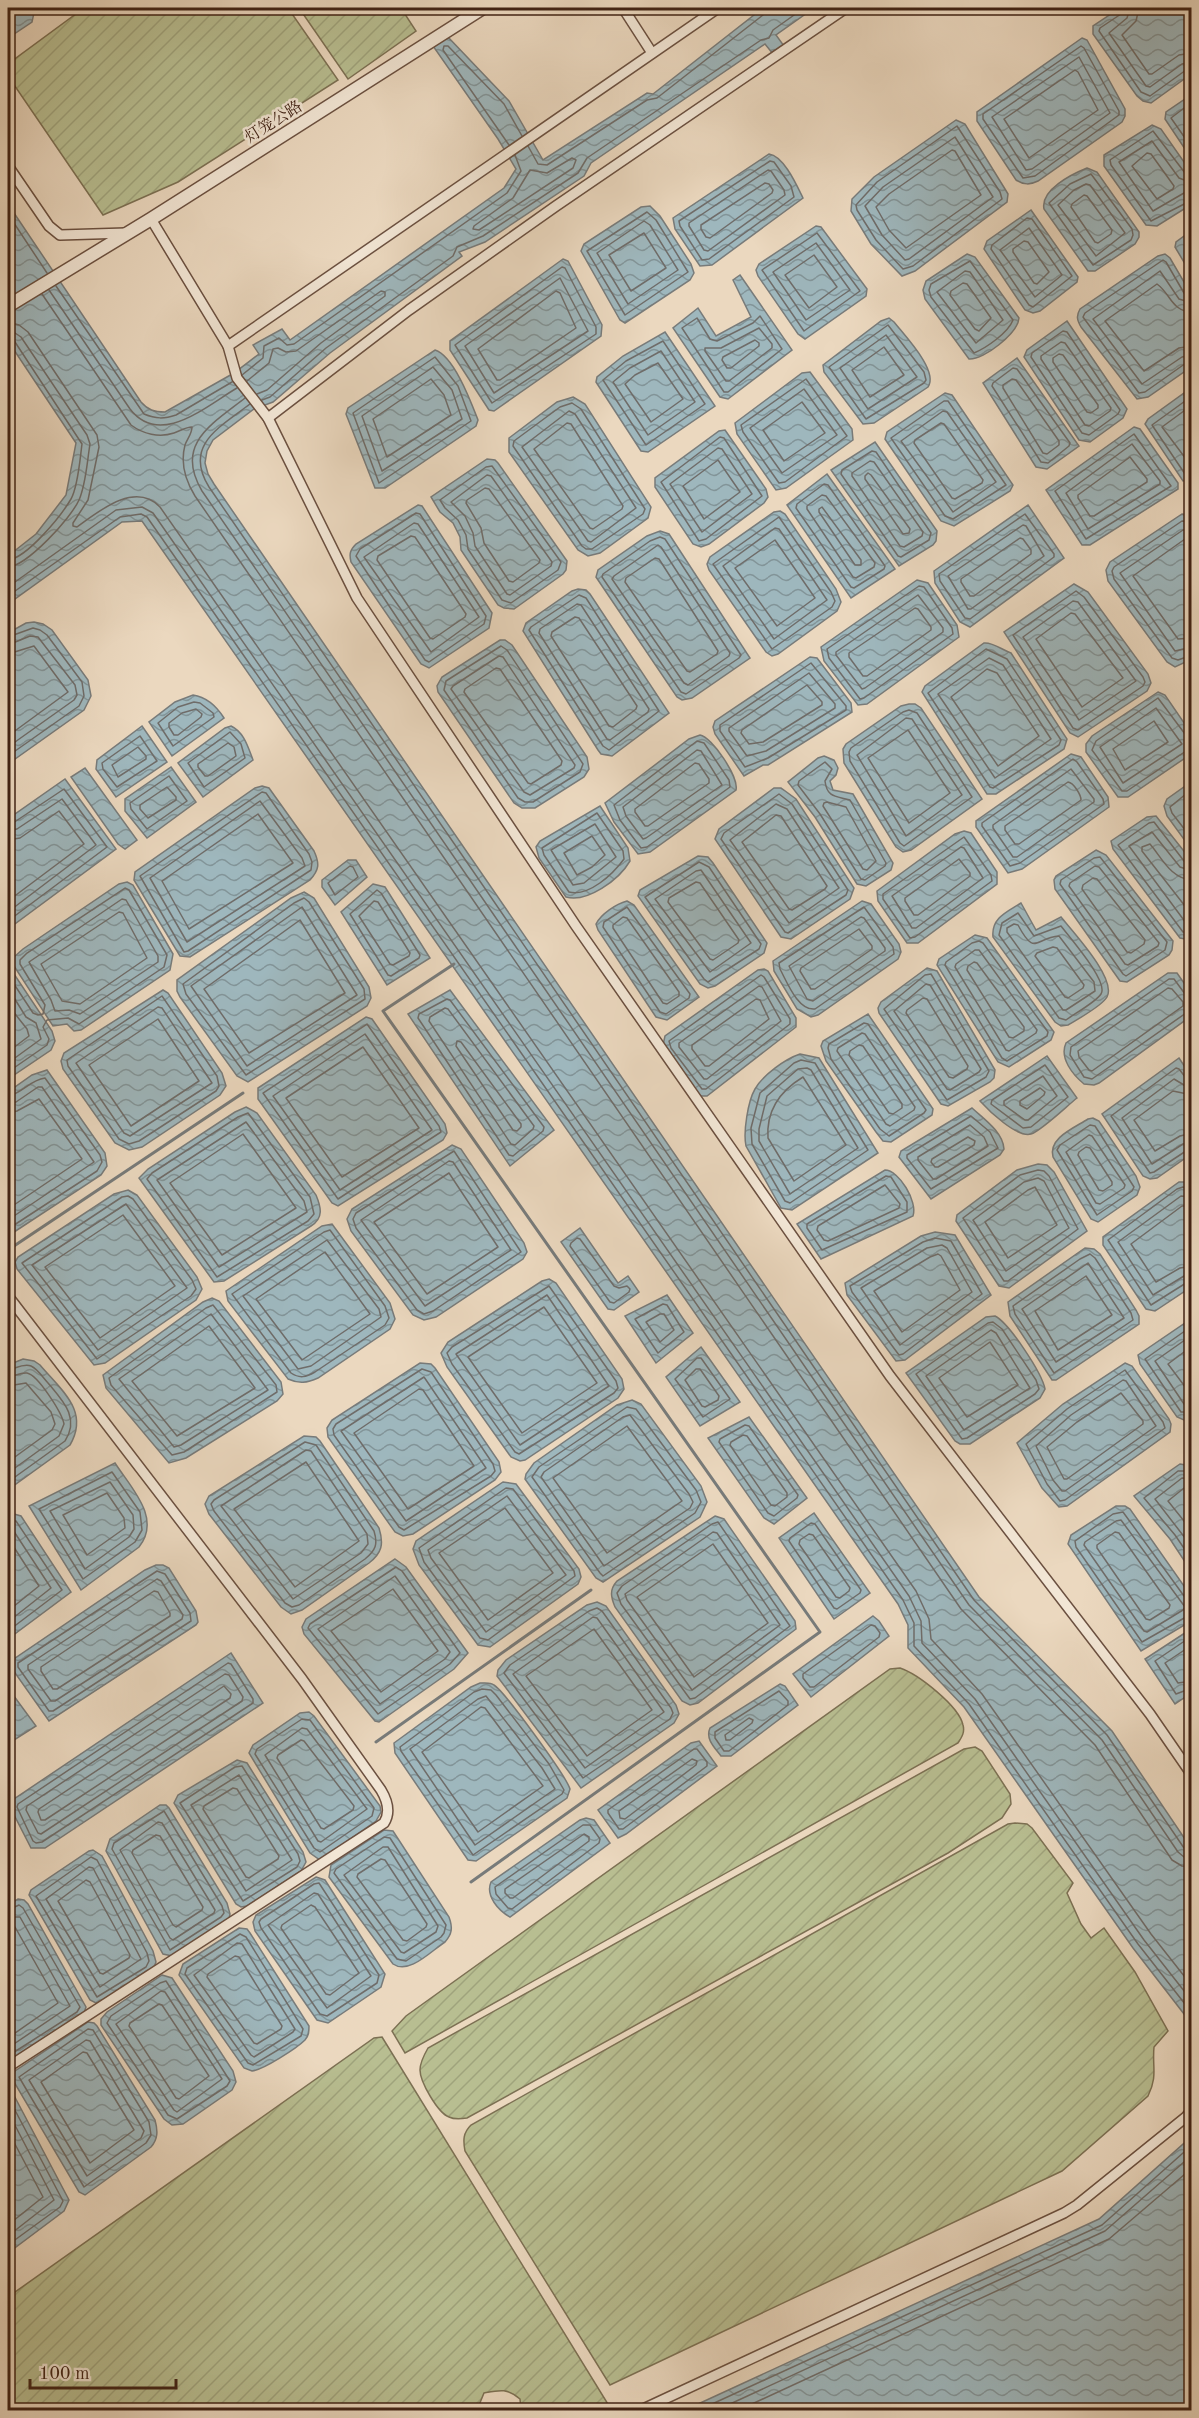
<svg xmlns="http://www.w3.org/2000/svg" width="1199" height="2418" font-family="'Old Standard TT','Noto Serif SC',serif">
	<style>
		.garden { fill: url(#garden-furrows); stroke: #7c7053; stroke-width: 1.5 }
		.water { fill: url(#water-waves); stroke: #787b7a; stroke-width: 1.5 }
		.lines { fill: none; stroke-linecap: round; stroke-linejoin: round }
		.shore { stroke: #6f6c69; stroke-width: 1.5 }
		.stream { stroke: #787b7a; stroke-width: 3 }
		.minor-casing { stroke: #6b5040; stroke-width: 12 }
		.tertiary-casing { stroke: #6b5040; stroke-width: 15 }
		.minor { stroke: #f2e6d5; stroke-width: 9 }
		.tertiary { stroke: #f2e6d5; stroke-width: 12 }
		.labels { text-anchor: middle; stroke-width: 5; stroke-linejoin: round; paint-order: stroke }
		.street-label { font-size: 16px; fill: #402215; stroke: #f2e6d5 }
	</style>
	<defs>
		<pattern id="garden-furrows" width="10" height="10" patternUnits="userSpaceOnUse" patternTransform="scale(1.5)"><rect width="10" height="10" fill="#b8be91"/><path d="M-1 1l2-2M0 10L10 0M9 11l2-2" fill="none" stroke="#9fa37c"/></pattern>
		<pattern id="water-waves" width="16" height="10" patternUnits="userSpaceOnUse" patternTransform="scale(1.5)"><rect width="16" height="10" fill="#9eb7bd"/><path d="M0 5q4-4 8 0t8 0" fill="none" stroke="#829498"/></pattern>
	</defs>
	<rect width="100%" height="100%" fill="#ebd8bf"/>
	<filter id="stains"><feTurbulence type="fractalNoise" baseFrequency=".00333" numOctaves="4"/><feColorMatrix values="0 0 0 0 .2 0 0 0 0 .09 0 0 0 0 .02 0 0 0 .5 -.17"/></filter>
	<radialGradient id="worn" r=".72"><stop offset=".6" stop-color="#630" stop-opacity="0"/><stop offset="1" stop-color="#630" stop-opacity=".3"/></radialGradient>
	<g class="garden">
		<polygon points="84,8 288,8 338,80 178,182 103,215 8,76 8,64"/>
		<polygon points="299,8 401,8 416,31 348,79"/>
		<path d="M900 1668C918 1674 959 1706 963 1725 965 1732 962 1737 958 1743L405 2053 392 2031 406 2016 890 1669Z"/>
		<path d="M975 1747 982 1751 1010 1794 1011 1804 1002 1818 948 1853 467 2118C461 2119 455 2120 449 2117 438 2113 420 2082 420 2070 420 2062 424 2055 428 2048L964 1749Z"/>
		<path d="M1015 1823 1027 1824 1032 1828 1073 1883 1067 1893 1081 1924 1091 1938 1104 1928 1135 1972 1168 2031 1154 2047C1152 2067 1158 2076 1148 2096L1062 2171 610 2385 465 2151C463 2140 463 2133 471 2125L1008 1824Z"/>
		<path d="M382 2037 611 2409 521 2410 520 2399C507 2388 500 2390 484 2393L477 2410H8V2297L374 2038Z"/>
	</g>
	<g class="water">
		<polygon points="8,8 35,8 32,22 8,38"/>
		<path d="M763 8H814L776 35 784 46 773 54 765 44 591 163 584 176 485 242 459 252 462 256 330 353 273 402 254 409 213 440 207 451 205 463 208 474 214 484 979 1597 1112 1731 1191 1848V2023L1133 1948 964 1707 908 1648V1625L898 1604 142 521 122 522 8 604V556L36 534 66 495 76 443 8 341V204L141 402C148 410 154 412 165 412L234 373 259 354 253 345 282 329 290 340 504 188 516 169 498 139 433 46 447 36 509 101 543 160 647 93 653 94Z"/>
		<polygon points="1120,8 1191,8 1191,74 1151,103 1143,101 1137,96 1093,34 1093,26"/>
		<path d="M1082 38 1087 40 1125 109V116L1122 122 1038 181C1030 185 1024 185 1016 180L977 121V112Z"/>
		<polygon points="1191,95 1191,158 1165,119 1166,112"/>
		<polygon points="956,120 965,124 1005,189 1008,194 1007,202 915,271 902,276 871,244 851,211 852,199 874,177"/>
		<polygon points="1152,125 1161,129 1191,172 1192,204 1157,226 1146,225 1104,166 1104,155"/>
		<path d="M769 154C784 156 797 186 803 198L712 265 700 266 675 229 673 218Z"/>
		<path d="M1087 168 1097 172 1139 232V237L1135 244 1095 271H1088L1044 209C1040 190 1072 174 1087 168Z"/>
		<polygon points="650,206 660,216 691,264 694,273 690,280 625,323 620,320 581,251 584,244 641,207"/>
		<polygon points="1031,210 1078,277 1077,282 1040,311 1033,313 1025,310 984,249 987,241"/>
		<polygon points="816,226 821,227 867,289 866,296 805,339 798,334 758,276 756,270 759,264"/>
		<polygon points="1191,231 1191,274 1175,247 1176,242"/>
		<path d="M967 254 975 257 1019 318C1018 333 984 360 969 359L925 299 923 290 926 281Z"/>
		<path d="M1165 254 1170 258 1191 294V367L1148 397 1137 399 1081 327C1077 320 1076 316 1080 309L1158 256Z"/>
		<polygon points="563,259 568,261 602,325 601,336 494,411 489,410 450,350 450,341"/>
		<polygon points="740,275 792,350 728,399 720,397 673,328 698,308 716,336 751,317 733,280"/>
		<path d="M889 318 894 322C905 336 939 371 928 387L874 423 863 424 824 372 823 365 881 321Z"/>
		<polygon points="1067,321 1127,409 1123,418 1090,442 1079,440 1024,357 1027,350"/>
		<polygon points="665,332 715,406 648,452 641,451 596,382 597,377 623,356"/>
		<path d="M435 350C454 356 471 402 478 420L476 426 385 488H375L346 414 348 408Z"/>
		<polygon points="1017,358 1079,446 1047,469 1036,467 983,383"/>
		<polygon points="810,372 852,429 853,440 786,488 776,490 737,434 735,423 802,373"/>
		<polygon points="1191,388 1191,480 1183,481 1145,424 1148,419"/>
		<polygon points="945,393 952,395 1013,485 1010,491 954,526 941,521 885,439 887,432"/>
		<polygon points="573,397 585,404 651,507 648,518 600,553 588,556 578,550 509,452 509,438 557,402"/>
		<polygon points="1134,427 1140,429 1178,483 1178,489 1090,545 1082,545 1046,490"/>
		<polygon points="725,430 766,489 768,497 764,503 709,544 701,547 693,544 655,487 655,478 719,431"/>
		<polygon points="875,442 937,531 936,541 933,545 899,566 831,470"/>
		<polygon points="487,459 495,460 498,463 567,561 566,570 563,574 514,609 504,608 498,605 461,550 460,537 453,523 440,512 431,497"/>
		<polygon points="827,474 895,569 851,598 787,505"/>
		<path d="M418 505 422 506 492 613 489 628 429 668 421 664 351 562C349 554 350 550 356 544Z"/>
		<polygon points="1028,505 1064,558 970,627 960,622 935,583 934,571"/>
		<polygon points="780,511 785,514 836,589 841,602 837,611 778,654 772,656 766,652 709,570 707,564 710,557 774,512"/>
		<polygon points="1182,514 1187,515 1191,518 1192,659 1175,667 1167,662 1108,581 1106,570 1110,562"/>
		<polygon points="660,531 669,534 750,658 692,698 682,700 677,697 596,577 598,570 647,536"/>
		<polygon points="917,580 928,583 957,625 959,637 867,704 858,705 824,661 821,647"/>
		<polygon points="1074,584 1088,592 1148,674 1151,683 1147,691 1078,737 1070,733 1004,632"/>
		<polygon points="578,589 586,590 590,594 669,713 612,756 601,754 598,750 523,631 526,623 572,591"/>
		<polygon points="34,622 43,624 52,630 88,680 91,696 84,710 8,764 8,633 26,623"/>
		<polygon points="500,640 505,640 512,645 587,757 589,769 584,777 535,808 522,808 514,803 438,692 437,686 442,677"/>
		<path d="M984 643C993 642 1002 650 1011 653L1067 739 1064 749 996 794H987L922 692 925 686Z"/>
		<polygon points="810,657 817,658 851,703 852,712 768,765 763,765 744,776 715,734 713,727 715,721"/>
		<polygon points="1158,692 1165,695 1191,733 1191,754 1128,797 1118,797 1086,752 1086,744 1092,736"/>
		<path d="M193 695C206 697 217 707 224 718L172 756 149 722 175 702Z"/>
		<polygon points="909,704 915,704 921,708 982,799 911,850 903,852 896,847 844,763 843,749 846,744 901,706"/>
		<polygon points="142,726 167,762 116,797 96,769 97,760"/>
		<path d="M231 726C244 732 248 747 253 760L203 797 178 763 225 728Z"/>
		<path d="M700 735C712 737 739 777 736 790L650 852 638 854 614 822 605 803 689 739Z"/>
		<polygon points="1071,754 1081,757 1108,797 1109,807 1022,869 1008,873 976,827 976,821"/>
		<polygon points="824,756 834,760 838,768 836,775 830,781 833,790 853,794 893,863 891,870 866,886 857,884 815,817 788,782 818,758"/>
		<polygon points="171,767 196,802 147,838 125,811 125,799"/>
		<polygon points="85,768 137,840 125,849 118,844 71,777"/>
		<polygon points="65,779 116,849 8,929 8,819"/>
		<polygon points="1191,782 1191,849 1167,816 1164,806 1167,799"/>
		<path d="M262 786 269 788 314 851C320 864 319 870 310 880L190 957 180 956 134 880 135 872 255 788Z"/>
		<polygon points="774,788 781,788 796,799 854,888 850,899 791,939 781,937 715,839 719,829"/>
		<path d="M600 806 628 848 630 861C619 880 587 903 566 897L539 858 536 847 540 841Z"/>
		<polygon points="1156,816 1191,860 1191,937 1185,939 1180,938 1113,849 1111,841 1147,817"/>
		<polygon points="964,831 971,833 997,872 997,884 918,943 907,943 878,901 877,891 955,834"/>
		<polygon points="1096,850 1106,855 1173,941 1172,950 1169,955 1127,982 1120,981 1055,889 1054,880 1056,876"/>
		<polygon points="698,856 708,857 713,863 767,943 764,953 715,986 708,988 700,984 638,896 640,890"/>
		<polygon points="348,860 356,860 367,877 335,905 322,887 322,880"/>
		<polygon points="127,882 133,885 173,954 170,970 81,1030 74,1031 67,1024 53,1026 14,966 14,957 23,949 119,884"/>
		<polygon points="373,884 385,887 430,958 387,985 341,912"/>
		<polygon points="304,892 314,898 369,987 371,998 367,1006 248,1082 237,1076 180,997 177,991 177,980 291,898"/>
		<path d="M627 901 634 905 699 997 667 1020 656 1017 598 930 596 924C601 914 616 904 627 901Z"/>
		<polygon points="862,901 871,904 899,944 901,952 898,959 818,1015 811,1017 797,1009 774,971 773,961"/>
		<path d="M1021 903 1036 930 1061 917C1073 932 1117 979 1107 997 1102 1006 1078 1019 1068 1025L1061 1026 1055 1022 993 937C991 918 1007 912 1021 903Z"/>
		<polygon points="975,935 987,938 1054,1032 1051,1040 1009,1067 998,1062 937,965 939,959"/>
		<polygon points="8,965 52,1031 55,1041 51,1050 8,1079"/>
		<polygon points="927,968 937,971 995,1070 994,1078 990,1082 948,1106 941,1104 879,1013 878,1008 881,1002"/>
		<polygon points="764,969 768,971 796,1018 796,1027 707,1096 699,1096 663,1045 665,1036 758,970"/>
		<path d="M1168 973H1177L1191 993V1016L1099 1083 1094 1085 1084 1084C1073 1075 1059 1058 1066 1043Z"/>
		<polygon points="163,990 168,993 222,1073 226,1086 220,1095 142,1147 129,1150 115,1143 63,1069 61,1061 64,1053"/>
		<polygon points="450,990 554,1130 510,1166 408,1014"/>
		<polygon points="868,1014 933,1109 932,1115 891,1142 883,1141 876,1132 826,1061 821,1046 823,1041"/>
		<polygon points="366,1017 372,1019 445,1124 447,1133 443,1140 338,1206 332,1203 258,1099 258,1088"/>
		<path d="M800 1054 819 1058 878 1153 792 1210 781 1208 746 1146C743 1132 748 1101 755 1089 763 1075 785 1059 800 1054Z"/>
		<path d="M1047 1056 1077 1098C1068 1105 1041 1131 1031 1134 1017 1138 989 1111 980 1101Z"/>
		<polygon points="1179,1058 1191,1076 1191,1154 1157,1178 1150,1179 1143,1176 1102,1114"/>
		<polygon points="47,1070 105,1153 107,1166 101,1175 8,1236 8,1092 32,1075"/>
		<path d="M246 1107 257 1113 316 1195C321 1207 324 1218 311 1226L224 1281 214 1282 139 1178 148 1169 235 1112Z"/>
		<path d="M972 1108C984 1119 1003 1132 1004 1149L1000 1155 931 1199 899 1157 901 1151Z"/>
		<path d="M1088 1119 1093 1118 1099 1121 1136 1176 1140 1187 1137 1195 1098 1222 1091 1219 1053 1157C1048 1138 1074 1128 1088 1119Z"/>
		<polygon points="452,1145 461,1149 524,1243 527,1252 523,1259 436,1317 424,1320 413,1315 351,1231 347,1219 352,1209"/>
		<polygon points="1038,1164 1047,1165 1054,1172 1087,1231 1009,1288 999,1286 956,1221 957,1215 1017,1170"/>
		<path d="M885 1170C899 1170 918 1202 913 1216L821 1259 797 1224Z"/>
		<polygon points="1179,1182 1186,1182 1191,1187 1191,1287 1155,1311 1146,1309 1103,1245 1103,1237"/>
		<polygon points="128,1190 137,1195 197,1277 202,1289 196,1300 105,1363 94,1365 17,1269 15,1262 18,1257 114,1194"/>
		<path d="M332 1224 390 1303 395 1319 390 1329 318 1378C307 1383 299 1384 288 1379L228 1301 226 1291 322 1226Z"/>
		<polygon points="580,1228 618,1283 628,1276 639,1292 614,1310 608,1309 561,1242"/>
		<polygon points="935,1232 955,1235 991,1295 905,1360 896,1361 847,1295 845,1283 921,1236"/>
		<polygon points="1085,1248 1094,1249 1100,1254 1136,1310 1139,1316 1139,1324 1056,1380 1052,1380 1010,1316 1008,1302"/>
		<polygon points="549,1279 556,1283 622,1379 624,1389 618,1398 525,1460 520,1461 511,1457 447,1367 441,1353 448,1342 542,1281"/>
		<polygon points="667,1295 693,1333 656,1363 625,1316"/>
		<polygon points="212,1298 219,1301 281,1382 283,1394 277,1401 186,1458 169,1463 106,1388 103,1375 203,1302"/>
		<path d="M995 1316C1009 1323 1042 1373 1045 1389L1040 1398 970 1444H960L955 1441 906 1373 986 1317Z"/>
		<polygon points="1191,1319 1191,1417 1184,1420 1177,1417 1140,1364 1138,1355"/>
		<polygon points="701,1347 740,1402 700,1426 666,1377"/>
		<path d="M23 1359 34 1361 40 1365C61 1390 90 1411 70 1445L9 1489 8 1365Z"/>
		<polygon points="420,1363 431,1364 435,1368 499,1462 501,1472 495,1480 413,1534 403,1536 395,1532 328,1437 327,1428 332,1420"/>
		<polygon points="1125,1363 1132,1366 1169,1419 1171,1424 1170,1432 1067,1506 1059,1507 1042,1488 1017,1443 1063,1404"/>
		<polygon points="632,1400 641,1404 701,1486 707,1502 700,1517 603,1582 596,1578 525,1479 526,1474 534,1463 617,1405"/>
		<polygon points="749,1417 807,1498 774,1524 764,1518 708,1438"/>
		<path d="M304 1436 316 1437 320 1441 379 1528C384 1544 382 1553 369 1563L302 1610 291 1614 281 1607 209 1514 205 1504 209 1496Z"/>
		<path d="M115 1463C131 1488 162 1518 139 1547L81 1590 29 1506Z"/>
		<polygon points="1180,1464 1191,1466 1191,1571 1170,1539 1134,1496"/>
		<polygon points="503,1482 516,1484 579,1569 581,1577 578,1584 490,1647 478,1645 419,1565 413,1549 416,1541"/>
		<polygon points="1116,1506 1125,1506 1130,1509 1191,1596 1191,1621 1141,1651 1068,1544 1071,1535"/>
		<polygon points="814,1513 870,1593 834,1619 779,1538"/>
		<polygon points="14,1514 21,1516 71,1592 8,1639 8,1516"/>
		<path d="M715 1516 724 1519 795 1621 796 1629 698 1703 690 1705 682 1701 615 1607C611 1597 609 1590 617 1581Z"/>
		<polygon points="395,1559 406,1567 468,1653 454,1669 379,1722 375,1721 304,1634 302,1627 306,1619"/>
		<polygon points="156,1565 163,1565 169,1568 196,1611 198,1622 196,1625 49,1721 8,1663 145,1570"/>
		<polygon points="597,1602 606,1606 676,1705 679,1714 674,1723 581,1788 497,1676 498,1670 506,1660 587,1605"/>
		<polygon points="873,1616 879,1621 889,1636 811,1697 793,1674"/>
		<polygon points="1191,1629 1191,1693 1175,1704 1145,1659"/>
		<polygon points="231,1653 263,1703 45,1848 31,1848 8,1803"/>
		<path d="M480 1683C485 1683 490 1682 494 1685 505 1692 566 1776 570 1789L567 1798 476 1861 468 1860 395 1753 394 1743 471 1687Z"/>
		<path d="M780 1684 785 1686 798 1705 731 1756H721C715 1748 705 1739 710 1728Z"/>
		<polygon points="8,1688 36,1726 8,1744"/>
		<polygon points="309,1712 314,1716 380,1806 381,1812 376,1821 320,1860 310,1853 249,1753 253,1745 300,1713"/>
		<polygon points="699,1741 717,1766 626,1834 618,1838 598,1810 691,1743"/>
		<polygon points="237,1760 247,1763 303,1852 306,1862 301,1871 247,1906 241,1907 236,1904 174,1803 178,1795"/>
		<polygon points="160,1805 166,1805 169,1808 227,1903 230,1914 229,1919 172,1956 163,1954 106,1851 110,1839"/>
		<path d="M586 1818 594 1820 610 1843 510 1917C499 1911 485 1896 491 1882L580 1820Z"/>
		<path d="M384 1830 393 1831 449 1917C453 1928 452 1934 445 1942 431 1951 409 1975 393 1964L329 1877 331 1865Z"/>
		<polygon points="93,1850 102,1856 153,1951 156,1962 154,1967 103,2002 96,2003 90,2000 29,1895 31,1890 89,1851"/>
		<polygon points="316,1877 325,1880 385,1974 381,1987 328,2023 317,2020 255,1931 253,1922 256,1915"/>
		<polygon points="18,1899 24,1900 28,1904 86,2007 84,2013 10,2062 8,2062 8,1905"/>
		<path d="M239 1928 247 1929 250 1933 309 2026C309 2031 309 2036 305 2040 297 2048 263 2070 252 2071L244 2068 179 1975 183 1964Z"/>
		<polygon points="162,1975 172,1978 233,2071 236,2082 232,2090 183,2124 172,2125 164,2119 101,2025 101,2019 107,2012"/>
		<path d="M88 2022 94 2023 97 2026 155 2120C158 2131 158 2139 151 2147L85 2195 79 2192 14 2082 13 2075 15 2071Z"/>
		<polygon points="8,2084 69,2200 64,2211 8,2253"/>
		<polygon points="1191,2137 1191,2410 685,2410 1099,2219"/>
	</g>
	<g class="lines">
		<g class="shore">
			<polyline points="1122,8 1121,14 1100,28 1099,31 1141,92 1150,96 1186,70 1192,69"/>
			<polyline points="1130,8 1127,18 1109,33 1146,86 1150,87 1182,64 1192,62"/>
			<polyline points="1139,8 1136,21 1122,35 1149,74 1152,74 1179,55 1192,53"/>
			<polygon points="1081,46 1084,48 1119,111 1119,115 1035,176 1023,178 983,119 983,114"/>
			<polygon points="1079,57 1110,113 1032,169 1026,170 992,117"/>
			<polygon points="1075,70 1078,72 1098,110 1029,158 1004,119"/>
			<polyline points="1192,102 1171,118 1192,148"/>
			<polygon points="957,126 1000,192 1002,199 913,266 903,269 876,240 857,210 856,205 877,182"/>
			<polygon points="955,137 993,197 909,259 905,260 882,235 865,206 883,187"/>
			<polyline points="509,145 443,50 444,46 448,46 504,104 522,136"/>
			<polyline points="528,146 538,164 547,165 647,100 657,98 763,15 766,8"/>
			<polygon points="952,150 955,151 981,195 906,248 889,230 876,207 889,194"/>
			<polygon points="1147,153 1151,154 1174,186 1173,189 1157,199 1132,166"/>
			<polygon points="572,158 576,160 573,168 479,230 473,229 474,226 513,198 530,170 547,173"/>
			<polygon points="770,161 774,162 791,186 794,197 709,259 702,260 680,226 679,221"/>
			<polygon points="768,170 771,171 784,190 785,195 708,251 704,250 689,226 689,223"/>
			<polygon points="1091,174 1132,229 1133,235 1131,240 1093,265 1049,203 1070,184"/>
			<polyline points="1192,175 1185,173 1153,131 1110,160 1111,165 1151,221 1192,200"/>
			<polygon points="765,183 769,184 773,190 772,193 710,238 706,237 701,229 701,225"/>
			<polyline points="1192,183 1179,178 1152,141 1119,162 1153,211 1184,193 1192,192"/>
			<polygon points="1086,184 1090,185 1125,233 1096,256 1058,205 1074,190"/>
			<polygon points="1084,195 1087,196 1112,230 1111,234 1098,243 1095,242 1071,207 1072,204"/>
			<polygon points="647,212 656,220 688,272 625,315 587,251"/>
			<polyline points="8,214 47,273"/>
			<polygon points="1027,218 1032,219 1072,276 1033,307 1029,305 991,249 992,245"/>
			<polygon points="644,221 650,225 678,270 628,304 597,253"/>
			<polygon points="1029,228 1062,275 1035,297 1000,250"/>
			<polygon points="644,233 666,268 631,291 609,255"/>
			<polygon points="817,233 860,291 804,331 762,270"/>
			<polygon points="1024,241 1028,242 1049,272 1037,284 1034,283 1013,252 1013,249"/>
			<polygon points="816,243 850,290 806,320 773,272"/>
			<polygon points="814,255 837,287 809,308 785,275"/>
			<path d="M970 261 1013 320C1008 333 986 348 974 353L931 297 929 290 931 284Z"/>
			<polygon points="562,267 565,268 596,327 596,334 492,403 455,345"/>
			<polygon points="965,271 970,272 1003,320 976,343 937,292"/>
			<polygon points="560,278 588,331 494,393 465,346"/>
			<polygon points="963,283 967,284 991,318 979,331 975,329 950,295 951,291"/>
			<path d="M56 286 144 414C156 419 164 419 176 415L232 382"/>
			<path d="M49 290 130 409C160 448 206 406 237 388"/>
			<polygon points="556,291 560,293 576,328 500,380 497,380 478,349"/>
			<path d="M42 294 131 425C143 434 159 438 174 433 180 431 186 427 192 427 192 434 187 439 185 445 180 464 185 480 195 496L961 1609 1095 1745 1172 1860 1182 1866 1192 1867"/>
			<polyline points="1192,296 1184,293 1166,262 1163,260 1085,313 1083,317 1139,393 1145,392 1186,363 1192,362"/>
			<polyline points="1192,303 1179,299 1160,271 1093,319 1142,384 1182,357 1192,355"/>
			<path d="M1192 312C1171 311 1171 294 1157 284L1105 321 1144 371 1179 348 1192 346"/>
			<polygon points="760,316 782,349 728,392 724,392 682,328 697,318 710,339 717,341 753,323"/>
			<path d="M8 322 19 325 28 332 97 435 99 447 88 500 73 523V526L77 527C99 511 135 481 160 507L916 1591 929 1619 931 1639 982 1694 1151 1934 1192 1986"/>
			<polygon points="888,325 924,372 926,380 924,383 866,419 829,367"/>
			<polygon points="759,328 772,344 772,348 729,381 726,381 705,351 705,348 721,348"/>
			<path d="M8 331 15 333 21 337 87 435 90 444C87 462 86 484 79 500 71 518 27 566 8 567"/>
			<polygon points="1063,331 1067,332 1120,410 1118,414 1089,435 1082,433 1031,357 1032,353"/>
			<polygon points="886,335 917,377 868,409 840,368"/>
			<path d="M8 339 15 342 82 444C80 459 78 487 71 499 61 516 27 558 8 560"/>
			<polygon points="755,340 759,343 759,346 731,368 727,368 722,360 723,357"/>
			<polygon points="663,341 705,404 646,445 603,380 626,361"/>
			<polygon points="1061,342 1065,343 1111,408 1110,411 1089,426 1085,425 1041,359 1041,356"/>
			<polygon points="884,347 904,375 870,397 852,370"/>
			<polygon points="661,351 695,402 648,435 613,382 630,368"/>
			<polygon points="1059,354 1063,355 1098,405 1098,408 1091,413 1087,412 1053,362 1053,358"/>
			<polygon points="435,357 458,386 471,421 379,483 353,413"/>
			<polygon points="658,363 683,399 651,422 625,384 635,375"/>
			<polygon points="433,367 452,390 462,419 382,471 362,416"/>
			<polygon points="1013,368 1017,369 1070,443 1069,446 1048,463 1041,462 992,386 993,383"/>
			<polyline points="242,375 263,358 264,346 279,338 287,345 294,344 507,193 521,171 515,155"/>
			<polygon points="431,379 444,395 451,415 387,457 373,419"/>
			<polygon points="806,379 847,436 785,482 779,483 743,432 741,425"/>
			<polygon points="1012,379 1016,380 1059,441 1059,445 1047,454 1043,453 1003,388 1003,385"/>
			<polyline points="247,381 269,363 273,349 278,348 286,352 296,351 381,291 385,292 385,296 321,343 267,390 257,394"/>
			<polygon points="804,389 837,435 782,473 750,428"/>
			<polyline points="1192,396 1152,425 1185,474 1192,475"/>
			<path d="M245 398C212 424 174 444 202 491L969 1605 1102 1740 1178 1852 1184 1857 1192 1858"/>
			<polyline points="262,400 270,397 326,348 453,256 457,247 483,236 578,173 587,158 761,40 769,38 773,30 804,8"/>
			<polygon points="948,401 1006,485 953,519 945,516 891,438 944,401"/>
			<polygon points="802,402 825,433 784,461 763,430"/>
			<polygon points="572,403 581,409 645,509 643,514 592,549 586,549 582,546 513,446 514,441 560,407"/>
			<path d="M250 404C220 427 183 445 209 487L974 1600 1107 1735 1184 1848 1192 1851"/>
			<polyline points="1192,405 1162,427 1192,467"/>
			<polygon points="569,411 575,414 636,508 591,542 588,541 522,447"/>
			<polygon points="943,411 947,412 996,482 953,512 901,441"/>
			<polygon points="567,423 571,424 623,506 622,509 593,529 590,528 534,449"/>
			<polygon points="941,423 944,424 983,480 982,483 955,499 952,498 914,443 915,440"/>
			<polygon points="1134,434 1171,486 1086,539 1055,491"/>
			<polygon points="720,437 724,438 762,496 706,539 699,541 661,482"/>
			<polygon points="1132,444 1160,481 1160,484 1088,529 1066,493"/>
			<polygon points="718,448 722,449 752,494 702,532 670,484"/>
			<polygon points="872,451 876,452 931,533 929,540 901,557 898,556 841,474 842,470"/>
			<polygon points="1130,457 1147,479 1147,482 1094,516 1090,516 1078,498 1078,495"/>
			<polygon points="718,460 740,492 704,519 683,486"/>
			<polygon points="870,461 874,462 923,532 922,536 904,547 900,546 852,476 852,473"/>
			<polygon points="492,466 561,562 558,570 511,603 502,600 468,549 466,535 458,520 445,508 440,500 486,467"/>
			<polygon points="868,473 871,475 910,529 909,533 903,534 865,479 865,476"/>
			<polygon points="487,475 491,476 552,562 551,566 510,595 507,594 475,546 473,533 465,516 451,502"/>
			<polygon points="824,484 828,485 885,566 884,569 854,588 851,587 796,508 797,504"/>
			<polygon points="485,488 489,489 540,560 539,563 513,582 509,581 484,543 481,528 466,503 467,500"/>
			<polygon points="822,495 826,496 875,563 874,567 856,578 853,577 807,509 807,506"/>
			<polygon points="822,507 861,560 861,565 855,565 819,512 819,509"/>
			<polygon points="416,513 420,514 486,616 484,624 429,662 425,660 356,556 360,549"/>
			<polygon points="1025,514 1054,554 1054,557 970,619 965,618 940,581 939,574"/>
			<polygon points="779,517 831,592 835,601 832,607 772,649 713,564"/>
			<polyline points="1192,522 1182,521 1114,567 1112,571 1114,579 1172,658 1178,660 1192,655"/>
			<polygon points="414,523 418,524 479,617 431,652 364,557"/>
			<polygon points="1023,525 1026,526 1044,556 971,609 968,609 948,576"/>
			<polygon points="775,528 779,529 827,600 774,639 723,566"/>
			<polyline points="1192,530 1183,530 1120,573 1175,651 1192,647"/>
			<polygon points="411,536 415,537 466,614 465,617 433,639 430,638 377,560 378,556"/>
			<polygon points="660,537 665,539 741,655 739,658 686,694 681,692 602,577 603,574 650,541"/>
			<polygon points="1020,538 1023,539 1031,550 1031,554 974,596 970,596 961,582 961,579"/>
			<polyline points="1192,539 1185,539 1133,576 1178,639 1192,638"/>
			<polygon points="775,540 815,598 777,626 735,568"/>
			<polygon points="658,545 661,547 730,653 729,656 688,685 684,683 612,579 614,576"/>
			<polygon points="655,558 659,559 718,651 717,654 690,672 687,671 625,582 626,578"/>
			<polygon points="919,586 924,587 952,628 953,634 864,698 860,699 829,658 827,649"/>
			<polyline points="8,587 116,510 142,507 153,513 909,1596 921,1621 922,1643 975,1699 1144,1940 1192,2001"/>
			<polygon points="1076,591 1084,597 1143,677 1145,682 1143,686 1078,730 1073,728 1013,635"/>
			<polygon points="579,595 586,598 659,711 609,750 603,746 529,630 531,627"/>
			<polygon points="918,595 943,628 943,632 865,688 862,689 836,655 836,652"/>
			<polyline points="8,596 120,517 141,514 147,517 903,1600 914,1623 914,1646 969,1704 1138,1944 1192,2013"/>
			<polygon points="1073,601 1078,602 1136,681 1079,720 1023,637"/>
			<polygon points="577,604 581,605 649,709 648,712 610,740 607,739 539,633 540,629"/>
			<polygon points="915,608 918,609 931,627 931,630 867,676 863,676 849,657 849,653"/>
			<polygon points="1071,613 1075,614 1123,678 1082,707 1036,639"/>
			<polygon points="575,617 579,618 637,706 636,709 613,727 609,726 551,636 552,632"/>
			<polyline points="8,637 33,628 40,630 47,635 82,682 84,696 79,706 8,756"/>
			<polyline points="8,645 30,636 38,637 75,685 77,695 74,700 8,747"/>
			<polygon points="501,646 507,650 583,764 580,772 533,802 525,802 518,798 444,690 446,681"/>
			<polygon points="986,649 1007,659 1061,740 1059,745 993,788 990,787 928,693"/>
			<polyline points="8,654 34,646 68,692 8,736"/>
			<polygon points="499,656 503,657 575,765 574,768 530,795 524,792 451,689 453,686"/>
			<polygon points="989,658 1003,665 1051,739 995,778 938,694"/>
			<polygon points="811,663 846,706 846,710 768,758 745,767 720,731 720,725"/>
			<polygon points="496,668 500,669 562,761 561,765 531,784 528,783 464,692 465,689"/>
			<polygon points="987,669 997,673 1039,736 998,766 951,697"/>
			<polygon points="809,673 835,704 835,708 766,751 747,756 729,731 729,728"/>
			<polygon points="807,685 822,702 822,705 763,742 749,744 741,733 742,730"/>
			<polygon points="194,702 200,703 213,713 214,717 173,746 158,723 178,707"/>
			<polygon points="1156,708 1182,744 1123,783 1100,747"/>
			<polygon points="196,709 202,714 201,717 178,735 174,735 169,727 169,723 182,713"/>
			<polygon points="909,710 917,713 972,797 904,846 900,843 850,761 849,752 851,748 903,712"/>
			<polygon points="906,718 912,719 962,795 906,836 857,755"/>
			<polygon points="1154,721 1168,742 1125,770 1113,749"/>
			<polygon points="908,730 950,793 909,823 868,758"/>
			<polygon points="230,732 241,744 245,758 204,787 188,763"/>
			<polygon points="140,736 157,761 117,787 103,769 102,763"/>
			<polyline points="1192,736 1185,734 1158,698 1096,741 1092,750 1122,791 1127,791 1186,751 1192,750"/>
			<polygon points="697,741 704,743 729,780 730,787 647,847 641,848 620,820 614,805"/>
			<polygon points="228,743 234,747 236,756 208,776 205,776 198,767 198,764"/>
			<polygon points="138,747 146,756 146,759 118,777 112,765"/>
			<polygon points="697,750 701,751 722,785 646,838 643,839 626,816 623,807"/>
			<polygon points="1073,759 1077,762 1103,799 1104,804 1020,863 1010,866 982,826 982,823"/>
			<path d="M825 762 832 769 825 781C827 798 836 796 850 800L886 863 885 866 865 880 861 879 820 814 798 785 799 781Z"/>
			<polygon points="695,763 699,764 709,779 709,783 648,826 645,826 635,812 635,809"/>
			<polygon points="1071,769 1094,799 1094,802 1017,857 1013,857 993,828 993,825"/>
			<polygon points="169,776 187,801 147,829 131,809 130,803"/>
			<path d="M1068 782C1074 783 1081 795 1081 800L1019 844H1015L1005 830V826Z"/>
			<polygon points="167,787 176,797 176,800 148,818 140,809 140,805"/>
			<polyline points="1192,789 1170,807 1172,813 1192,839"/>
			<polygon points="262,792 266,793 309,854 312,862 311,870 188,951 184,952 140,876"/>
			<polygon points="779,794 792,804 848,890 846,895 788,933 785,932 721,839 724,833"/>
			<polygon points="260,801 302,858 305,866 187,942 150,878"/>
			<polygon points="827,802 846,807 876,861 867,870 863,869 823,806 824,803"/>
			<polygon points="776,804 787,809 839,888 789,923 730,840"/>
			<path d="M597 813 623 851 624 859C613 874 589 897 569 892L544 855 542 848Z"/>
			<polygon points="258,814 293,863 189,929 162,881"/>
			<polygon points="776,815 781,816 827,886 825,889 792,910 789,909 742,842"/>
			<polyline points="8,824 13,823 64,789 107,847 8,921"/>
			<polygon points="595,824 616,857 584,883 573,885 551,850"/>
			<polyline points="8,831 17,829 62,799 96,845 8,912"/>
			<polygon points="592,836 605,855 592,867 577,875 564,853"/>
			<polygon points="964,837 991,875 992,881 915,937 910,938 883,899 883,894"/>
			<polyline points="8,840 20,838 59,811 84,844 8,901"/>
			<polygon points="961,847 964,848 983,878 916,928 912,928 892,896"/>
			<polygon points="1100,857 1167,942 1165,950 1126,976 1123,974 1060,884 1061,880 1094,858"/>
			<polygon points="959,859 970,873 970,876 918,915 914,915 905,901 905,898"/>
			<polygon points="699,862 709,867 761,944 759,949 708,982 704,979 645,897"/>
			<polyline points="1192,863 1184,861 1154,822 1149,823 1118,845 1183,932 1192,932"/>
			<polygon points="350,866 353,867 358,877 335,895 328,883"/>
			<polygon points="1095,866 1099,867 1159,943 1158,946 1128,965 1125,964 1069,886 1070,883"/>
			<polygon points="701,870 751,943 710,972 655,899 696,871"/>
			<polyline points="1192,871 1180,867 1152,832 1129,846 1186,923 1192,924"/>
			<polygon points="1093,878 1097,879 1145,940 1144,944 1131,953 1127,952 1082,889 1083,885"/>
			<path d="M1192 880C1171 879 1162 858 1150 844L1142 847V851L1192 915"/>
			<polygon points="696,882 700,883 739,940 738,943 713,960 710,959 668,902 669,898"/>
			<polygon points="377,890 381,893 420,955 419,958 391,976 388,975 350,914"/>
			<polygon points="304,898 309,902 364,989 365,999 246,1075 186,994 183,984 294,903"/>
			<polygon points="122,899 126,900 158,956 158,962 80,1014 69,1010 55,1011 51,1000 29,962"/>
			<polygon points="374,901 378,902 410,953 409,956 393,965 390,964 359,916"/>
			<polygon points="302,907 357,995 247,1066 191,986"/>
			<polygon points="627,907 690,994 689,998 666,1014 660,1012 603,927 604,922"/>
			<path d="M864 907 893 947 894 954 815 1009C798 1011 787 982 780 969L779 963Z"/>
			<polygon points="119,912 123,913 147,958 80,1004 62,1001 41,964"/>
			<path d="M1018 913 1034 936 1061 926C1070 938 1109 982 1101 994 1096 1002 1074 1014 1066 1020L1059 1018 999 935 1002 923Z"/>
			<polygon points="623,917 627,918 679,992 679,996 667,1004 663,1003 613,928 613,925"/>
			<polygon points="861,917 864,918 885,948 885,951 813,1001 807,999 789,966"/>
			<polygon points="300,920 345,993 249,1053 204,989"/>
			<path d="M1014 924 1018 925C1035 957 1035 938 1059 936L1094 982 1095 991 1066 1010H1063L1007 932V928Z"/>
			<polygon points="859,929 872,946 872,949 815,989 811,989 800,971 801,968"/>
			<polygon points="979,941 983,943 1048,1032 1047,1036 1007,1061 1002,1058 945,965 946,962 972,943"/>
			<polygon points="1053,947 1057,948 1084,985 1083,988 1068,998 1065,997 1035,956 1037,953"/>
			<polygon points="975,950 979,950 1037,1030 1036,1033 1009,1051 1006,1050 955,967 956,964"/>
			<polygon points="974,962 977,963 1024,1027 1024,1031 1013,1038 1009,1037 967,970 968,966"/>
			<polygon points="931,974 989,1071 986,1077 947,1100 884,1009 925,975"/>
			<polyline points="8,975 33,1013 38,1015 43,1014 45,1005 20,964 20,960 27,953 125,888 129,890 167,955 164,967 79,1024 68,1018 47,1020 43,1027 49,1039 47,1045 8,1072"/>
			<polygon points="761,975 764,977 790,1019 790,1024 706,1089 702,1089 671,1048 669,1041"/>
			<polygon points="926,984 930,985 981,1069 979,1072 950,1090 947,1089 894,1011"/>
			<polygon points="759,986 762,987 781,1021 707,1079 704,1079 679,1047 679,1043"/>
			<polyline points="8,988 26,1017 36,1023 41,1039 8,1063"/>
			<polygon points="1168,988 1172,989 1183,1002 1183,1006 1092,1071 1089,1070 1079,1057 1078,1051"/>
			<polyline points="1192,995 1185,994 1174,979 1169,979 1071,1047 1070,1055 1084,1077 1092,1079 1186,1013 1192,1012"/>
			<polygon points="162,996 217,1076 219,1086 216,1091 139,1141 129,1144 119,1139 68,1066 67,1060"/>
			<polygon points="923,998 927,999 968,1066 967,1069 953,1078 949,1077 906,1013 907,1010"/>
			<polygon points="447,999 450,1000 544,1127 543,1131 513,1156 509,1155 418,1018 419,1014"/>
			<polygon points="756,999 760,1000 769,1019 709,1066 705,1066 692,1049 692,1045"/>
			<polyline points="8,1005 27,1029 29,1036 8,1052"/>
			<polygon points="158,1007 162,1008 212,1083 130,1136 124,1133 76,1063"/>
			<polygon points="445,1008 448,1009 534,1126 533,1129 515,1145 511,1144 429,1021 430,1017"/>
			<polygon points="158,1019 199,1081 131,1126 89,1065"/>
			<polygon points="864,1023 868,1024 926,1110 924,1113 889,1136 880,1129 831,1059 828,1048 829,1044"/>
			<polygon points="367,1024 439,1126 441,1132 338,1199 263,1093"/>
			<polygon points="862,1033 865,1034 915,1107 914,1110 890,1126 886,1124 837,1051 838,1048"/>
			<polygon points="365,1034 432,1130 340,1190 273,1096"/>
			<polygon points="457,1041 461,1042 521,1124 521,1127 517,1131 513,1130 456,1046"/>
			<polygon points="859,1045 863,1046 902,1104 902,1108 893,1114 889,1113 849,1055 850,1051"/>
			<polygon points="363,1047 419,1128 342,1177 286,1098"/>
			<polygon points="801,1060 815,1063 868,1150 790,1203 785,1201 752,1144 751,1128 760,1093 794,1063"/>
			<polygon points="1045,1065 1068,1097 1031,1127 1023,1128 991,1104 992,1100"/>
			<polygon points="807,1068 811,1070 858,1148 790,1194 759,1141 759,1129 767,1096 798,1069"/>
			<polygon points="1043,1076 1057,1096 1028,1120 1025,1120 1004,1105 1004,1101"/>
			<path d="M803 1077 846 1145 794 1181 768 1138C766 1110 780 1091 803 1077Z"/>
			<polyline points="1192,1079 1186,1078 1179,1069 1176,1068 1111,1116 1150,1173 1154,1172 1186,1151 1192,1150"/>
			<polyline points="1192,1086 1184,1085 1174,1079 1122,1118 1152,1164 1183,1144 1192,1142"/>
			<polygon points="1040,1088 1045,1092 1044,1095 1027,1109 1020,1105 1020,1101"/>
			<polyline points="1192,1095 1173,1091 1134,1120 1155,1151 1180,1136 1192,1133"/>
			<path d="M8 1096C21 1094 30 1080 45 1078L100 1155 102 1162 97 1171 8 1229"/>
			<polyline points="8,1104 16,1102 38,1087 42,1087 94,1162 8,1220"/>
			<polyline points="8,1113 17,1111 39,1099 82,1159 8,1209"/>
			<polygon points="248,1113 310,1197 314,1214 308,1221 217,1277 147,1179 152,1173 238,1117"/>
			<polygon points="971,1116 990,1132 998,1148 931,1189 907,1158 907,1155"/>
			<polygon points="246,1122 304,1201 307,1212 219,1267 157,1180"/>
			<polygon points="970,1125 984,1137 988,1146 936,1179 933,1179 918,1160 918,1157"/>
			<polygon points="1090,1125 1095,1126 1134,1187 1132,1191 1097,1215 1057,1150 1060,1145"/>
			<polygon points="243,1134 296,1208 222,1255 170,1183"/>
			<polygon points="1089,1135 1092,1136 1125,1185 1124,1188 1100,1204 1096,1203 1066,1152"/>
			<polygon points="968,1137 975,1141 974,1145 938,1167 935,1167 931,1162 932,1159"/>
			<polygon points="1086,1147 1090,1148 1112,1182 1112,1185 1103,1191 1099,1190 1078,1155 1079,1152"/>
			<polygon points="454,1151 521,1252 433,1311 424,1314 417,1310 356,1228 353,1219 356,1213"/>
			<polygon points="449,1161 453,1162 511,1250 425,1306 361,1220"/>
			<polygon points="1038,1170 1044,1171 1049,1176 1078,1229 1008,1281 1004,1281 963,1218 1020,1175"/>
			<polygon points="449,1173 498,1247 427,1294 374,1222"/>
			<polygon points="886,1176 891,1177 907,1202 907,1212 822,1250 807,1228 807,1224"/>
			<polygon points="1038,1178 1044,1181 1069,1228 1006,1271 973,1220 1024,1182"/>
			<polygon points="885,1185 900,1204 899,1208 828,1241 824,1240 817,1230 818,1226"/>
			<polygon points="1035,1187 1057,1225 1008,1258 985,1222 1028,1190"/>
			<polyline points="1192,1190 1183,1187 1177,1189 1108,1240 1151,1305 1186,1283 1192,1282"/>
			<polygon points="122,1197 128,1196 133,1199 192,1280 196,1289 191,1296 97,1359 22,1263"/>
			<polyline points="1192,1197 1181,1196 1118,1242 1153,1295 1184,1276 1192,1275"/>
			<polygon points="126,1204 187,1288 98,1350 32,1265"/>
			<polyline points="1192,1206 1182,1206 1131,1244 1156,1282 1180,1268 1192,1266"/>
			<polygon points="123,1215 175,1286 100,1338 45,1267"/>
			<path d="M330 1230 385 1306 389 1318 385 1325 315 1372C306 1377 300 1379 291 1373L232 1294 324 1232Z"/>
			<polygon points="577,1238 580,1239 614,1286 619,1288 627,1286 630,1289 629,1292 614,1303 610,1302 570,1246 571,1243"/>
			<polygon points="935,1238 951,1241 982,1294 903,1354 899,1355 852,1292 850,1286 923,1242"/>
			<polygon points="327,1240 379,1309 381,1317 311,1366 298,1369 243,1296"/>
			<polygon points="942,1245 947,1248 972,1292 900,1345 861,1288 927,1248"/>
			<polygon points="325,1252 370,1314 302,1360 256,1299"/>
			<polygon points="938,1254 941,1256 960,1290 902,1332 874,1291 930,1257"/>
			<polygon points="1090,1254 1095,1258 1131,1313 1133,1320 1054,1373 1015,1314 1013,1306 1080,1259"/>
			<polygon points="1088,1263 1124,1318 1056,1362 1022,1309"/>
			<polygon points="1086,1276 1112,1315 1058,1350 1035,1311"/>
			<polygon points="549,1286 616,1381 618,1388 614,1393 519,1454 515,1452 452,1364 447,1353 452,1347"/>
			<polygon points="547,1295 609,1386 520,1445 456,1354"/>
			<polygon points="663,1304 667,1305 684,1332 658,1353 635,1319"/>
			<polygon points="213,1305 276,1385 277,1392 184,1452 172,1455 111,1385 109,1378 206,1308"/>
			<polygon points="544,1307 597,1383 522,1433 468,1357"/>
			<polygon points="211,1314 268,1390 181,1445 174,1447 119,1379"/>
			<polygon points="660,1314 664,1314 674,1330 660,1342 646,1322"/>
			<polygon points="993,1322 1002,1329 1036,1380 1039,1389 1035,1394 967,1438 962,1439 916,1374 988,1323"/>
			<polygon points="209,1326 255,1388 177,1436 132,1381"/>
			<polyline points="1192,1326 1145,1359 1181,1412 1192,1412"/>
			<polygon points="991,1330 996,1333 1030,1388 964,1430 926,1376"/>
			<polyline points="1192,1335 1155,1361 1184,1404 1192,1405"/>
			<polygon points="990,1342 1018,1385 967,1417 939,1378"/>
			<polyline points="1192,1346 1168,1364 1192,1396"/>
			<polygon points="697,1358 701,1358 730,1399 703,1417 675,1379"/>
			<polygon points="422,1369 431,1372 493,1464 495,1471 491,1476 404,1530 399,1527 334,1435 333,1429 336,1424"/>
			<polygon points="696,1369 700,1369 719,1396 718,1400 705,1407 702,1406 685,1380"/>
			<path d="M8 1370C15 1369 23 1363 31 1366 38 1369 43 1378 48 1383 63 1401 80 1418 65 1441L8 1482"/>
			<polygon points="1125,1370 1163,1422 1165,1428 1065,1500 1060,1501 1047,1484 1026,1444 1067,1409"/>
			<path d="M8 1377C14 1377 20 1372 27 1373 38 1375 62 1413 64 1424L59 1436 8 1473"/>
			<polygon points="424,1377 486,1468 406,1521 341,1431"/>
			<polygon points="1123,1380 1126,1381 1156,1426 1065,1491 1062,1491 1053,1480 1036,1446 1071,1415"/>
			<polyline points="8,1386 26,1383 51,1412 55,1424 52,1430 8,1462"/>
			<polygon points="419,1389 423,1390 474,1466 408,1509 354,1433"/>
			<polygon points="1121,1393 1143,1421 1143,1424 1067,1479 1064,1479 1047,1447 1077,1422"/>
			<polygon points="627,1407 636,1409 696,1490 701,1502 695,1513 603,1576 600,1573 532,1477 539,1467"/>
			<polygon points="630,1415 689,1494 693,1502 690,1508 604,1566 541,1477 544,1472 623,1417"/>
			<polygon points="745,1425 749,1426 798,1495 797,1498 774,1516 768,1513 719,1442 720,1439"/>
			<polygon points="627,1426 682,1501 607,1553 553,1478"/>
			<polygon points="743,1435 747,1436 787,1493 787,1497 775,1506 771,1505 730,1445 731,1442"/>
			<path d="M305 1442 316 1445 374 1531C378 1544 376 1550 365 1559L299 1605 292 1607 285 1603 214 1511 211 1504 214 1500Z"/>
			<polygon points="306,1450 311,1451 367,1534 368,1544 361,1553 293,1599 221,1506"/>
			<polygon points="306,1462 359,1541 295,1587 234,1509"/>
			<polyline points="1192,1471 1178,1471 1144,1498 1175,1535 1192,1560"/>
			<polygon points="112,1472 140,1512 142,1530 135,1542 83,1579 39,1509"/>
			<polyline points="1192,1479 1182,1478 1155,1499 1192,1547"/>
			<polygon points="110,1482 133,1515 134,1529 129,1537 85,1569 50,1511"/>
			<polygon points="506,1488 513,1489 574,1571 575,1576 488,1640 480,1638 424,1562 419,1548"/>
			<polyline points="1192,1488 1184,1488 1168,1501 1192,1531"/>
			<polygon points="107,1493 124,1518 125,1528 87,1555 63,1515"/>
			<polygon points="507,1496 566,1575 486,1632 431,1558 428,1550"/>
			<polygon points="505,1508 553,1573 488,1620 439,1553"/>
			<polygon points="1121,1520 1185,1607 1183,1610 1147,1632 1144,1631 1084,1545 1085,1542 1116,1521"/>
			<polyline points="8,1521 16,1521 62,1590 8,1631"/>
			<polygon points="718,1522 790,1626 695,1698 690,1699 621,1604 617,1593 622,1586 712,1524"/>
			<polygon points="811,1523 815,1524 861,1590 860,1593 837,1609 834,1608 789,1541 790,1538"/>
			<polyline points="8,1528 13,1530 51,1588 8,1622"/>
			<polygon points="713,1532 717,1533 780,1625 692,1690 627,1600 625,1594"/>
			<polygon points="1115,1532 1119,1533 1170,1605 1169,1608 1150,1620 1146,1619 1097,1548 1097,1545"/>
			<polygon points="809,1534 813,1535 850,1588 849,1591 840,1598 836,1597 799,1544 800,1540"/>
			<polyline points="8,1538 39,1586 8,1611"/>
			<polygon points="713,1544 768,1623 694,1677 637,1597"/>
			<polygon points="396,1567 402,1571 460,1653 450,1664 378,1714 308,1628 310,1624"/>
			<polygon points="157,1571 165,1574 190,1613 191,1621 53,1711 49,1711 18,1667 18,1663"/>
			<polygon points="395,1576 450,1652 445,1659 380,1704 318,1629"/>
			<polygon points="157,1579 161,1581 183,1615 182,1619 55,1701 51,1701 28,1669 28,1665"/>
			<polygon points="393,1589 438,1651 381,1692 331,1631"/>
			<polygon points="154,1591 158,1592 170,1613 170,1616 57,1689 53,1689 41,1671 41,1667"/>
			<polyline points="1192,1599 1184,1596 1123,1512 1113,1514 1075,1541 1076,1547 1142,1642 1186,1617 1192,1616"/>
			<polygon points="597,1608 602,1611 671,1708 673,1713 670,1719 583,1778 504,1673 510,1665 589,1611"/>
			<polygon points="593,1617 597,1618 664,1712 585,1768 513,1674"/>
			<polygon points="871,1625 875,1626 880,1633 879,1637 814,1687 810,1687 803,1678 803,1674"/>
			<polygon points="594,1629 652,1710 587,1756 526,1676"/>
			<polyline points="1192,1636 1155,1661 1176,1694 1192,1688"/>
			<polyline points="1192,1645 1165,1663 1178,1683 1192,1681"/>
			<polygon points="228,1663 231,1664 253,1699 253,1703 42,1842 36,1843 33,1841 17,1807 18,1804"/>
			<polygon points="225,1674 229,1675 243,1697 242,1701 41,1834 38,1833 26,1810 27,1806"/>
			<polygon points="224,1686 231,1694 230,1698 45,1820 41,1820 38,1812 39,1809"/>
			<polygon points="482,1689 491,1690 496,1695 549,1764 564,1790 562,1794 473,1855 401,1751 400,1747 474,1692"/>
			<polygon points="779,1691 788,1701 788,1705 729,1751 724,1751 715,1738 715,1732"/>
			<polygon points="486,1696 542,1768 555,1789 475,1845 410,1749 478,1699"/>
			<polygon points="481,1707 485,1708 543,1786 478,1832 422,1752"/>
			<polygon points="749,1718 753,1720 752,1723 730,1740 726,1740 725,1735"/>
			<polygon points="302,1719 310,1720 374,1808 372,1816 320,1852 314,1848 255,1754 257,1749"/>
			<polygon points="302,1728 307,1729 367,1809 321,1842 318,1841 265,1755"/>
			<polygon points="301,1740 304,1741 354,1806 353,1810 324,1829 321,1828 277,1758 278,1755"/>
			<polygon points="694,1749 697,1749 707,1762 707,1766 623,1829 619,1829 608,1813 608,1810"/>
			<polygon points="692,1759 697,1761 696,1765 625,1819 620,1818 619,1811"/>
			<polygon points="242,1766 298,1854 300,1861 297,1867 243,1901 180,1803 235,1767"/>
			<polygon points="239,1775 292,1860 246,1891 191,1805"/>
			<polygon points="233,1788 237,1789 279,1856 278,1859 249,1878 246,1877 203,1809 204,1806"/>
			<polygon points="164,1811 222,1906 224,1913 221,1917 170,1950 112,1849 114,1843"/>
			<polygon points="158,1822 162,1823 215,1910 214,1913 173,1940 170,1938 120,1850"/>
			<polygon points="583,1825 590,1825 600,1839 599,1843 512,1909 508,1908 496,1894 495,1887"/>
			<polygon points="584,1834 589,1837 589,1841 513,1898 510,1898 505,1893 505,1889"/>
			<polygon points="156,1835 160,1836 203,1907 202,1910 176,1927 173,1925 132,1853 133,1850"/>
			<polygon points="384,1837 390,1838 446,1925 444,1933 441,1937 406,1961 397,1959 334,1873 336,1869"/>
			<polygon points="383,1847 388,1847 438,1926 436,1932 404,1953 401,1952 344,1875"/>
			<polygon points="91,1857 97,1860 147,1953 149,1961 146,1967 97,1997 36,1896"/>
			<polygon points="381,1859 385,1860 427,1924 426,1927 407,1941 403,1940 357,1877 358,1874"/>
			<polygon points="89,1867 93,1868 141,1959 100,1987 46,1899"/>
			<polygon points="86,1880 90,1882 130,1955 129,1958 103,1974 100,1973 58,1901"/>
			<polygon points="319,1883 379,1975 377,1983 327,2016 320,2014 261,1928 259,1922 261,1919 314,1884"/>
			<polygon points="314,1893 318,1894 371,1976 327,2008 268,1925"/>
			<polygon points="311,1905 315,1907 359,1973 330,1995 326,1994 281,1928 282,1925"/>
			<polyline points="8,1910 19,1905 23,1908 80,2007 77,2012 8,2056"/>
			<polyline points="8,1917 20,1917 70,2006 8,2048"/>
			<polyline points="8,1926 15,1927 58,2003 8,2038"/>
			<polygon points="240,1934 246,1937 303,2029 301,2036 253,2065 248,2063 185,1974 187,1968"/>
			<polygon points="237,1943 242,1944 295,2029 293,2032 254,2057 251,2055 194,1975"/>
			<polygon points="235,1956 239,1957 282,2026 281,2029 257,2044 254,2043 207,1977 208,1974"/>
			<polygon points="166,1981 230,2081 227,2086 177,2119 168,2115 107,2023 111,2016 160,1983"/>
			<polygon points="161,1991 165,1992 222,2079 177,2112 174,2110 116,2024"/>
			<polygon points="159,2004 162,2005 209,2076 179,2099 176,2098 129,2026 130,2023"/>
			<polygon points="88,2029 93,2030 149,2122 151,2135 146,2143 84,2187 19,2077"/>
			<polygon points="86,2040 90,2041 144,2131 141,2138 87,2176 29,2080"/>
			<polygon points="83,2052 87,2053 134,2130 90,2163 41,2082"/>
			<polyline points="8,2097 63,2201 60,2207 8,2245"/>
			<polyline points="8,2112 54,2200 8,2236"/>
			<polyline points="8,2131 43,2197 8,2225"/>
			<polyline points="699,2410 1102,2225 1192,2145"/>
			<polyline points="717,2410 1105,2231 1192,2155"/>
			<polyline points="739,2410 1109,2239 1192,2168"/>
		</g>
		<g class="stream">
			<polyline points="454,964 383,1011 820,1632 471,1882"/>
			<polyline points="8,1250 243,1093"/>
			<polyline points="8,1320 13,1317"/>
			<polyline points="376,1742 591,1590"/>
		</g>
		<g class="minor-casing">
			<g id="minor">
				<polyline points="623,8 652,53"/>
				<polyline points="8,166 49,226 60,235 126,233"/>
				<polyline points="151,219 228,346 237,378 268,418 357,598 576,926 890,1376 1150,1714 1192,1775"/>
				<polyline points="228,346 718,8"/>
				<polyline points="268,418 409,310 556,206 846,8"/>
				<path d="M8 1296 302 1679 381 1790C387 1800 391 1812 384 1823L8 2067"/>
				<polyline points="641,2410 1064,2213 1077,2205 1186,2117 1192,2110"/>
			</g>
		</g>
		<g class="tertiary-casing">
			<polyline id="tertiary" points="8,306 151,219 483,8"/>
		</g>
		<use href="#minor" class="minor"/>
		<use href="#tertiary" class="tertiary"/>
	</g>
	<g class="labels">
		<g class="street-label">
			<text transform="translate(273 121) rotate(-32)" y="6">灯笼公路</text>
		</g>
	</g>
	<rect width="1199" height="2418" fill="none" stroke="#ebd8bf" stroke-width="30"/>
	<rect x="9" y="9" width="1181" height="2400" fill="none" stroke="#402215" stroke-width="3"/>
	<rect x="15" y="15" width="1169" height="2388" fill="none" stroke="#402215" stroke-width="1.5"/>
	<path d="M30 2379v9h146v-9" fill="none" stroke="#402215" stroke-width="3"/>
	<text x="39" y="2379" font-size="18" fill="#402215" stroke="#f2e6d5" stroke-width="4.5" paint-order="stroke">100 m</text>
	<rect width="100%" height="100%" filter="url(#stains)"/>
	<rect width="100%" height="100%" fill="url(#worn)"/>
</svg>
